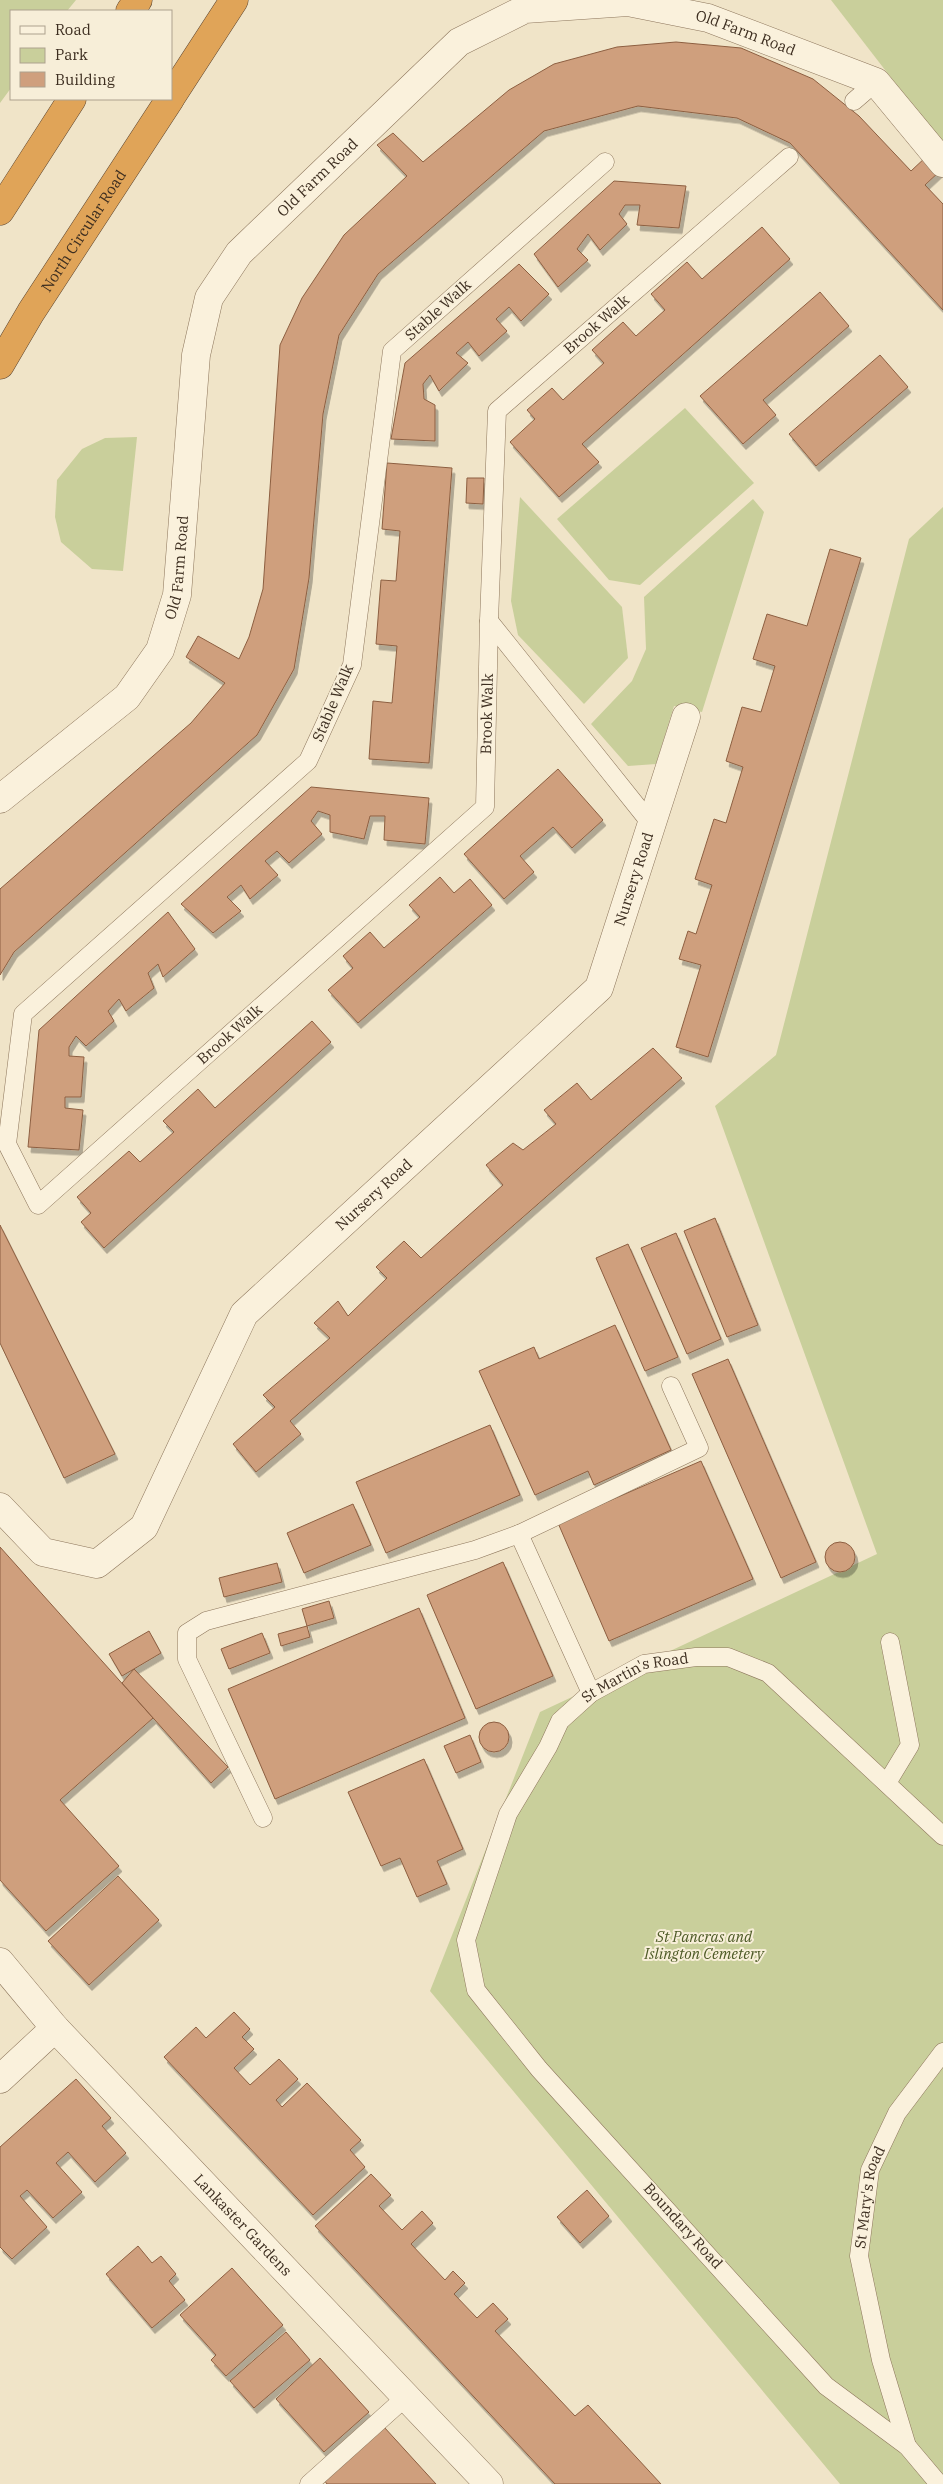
<svg xmlns="http://www.w3.org/2000/svg" width="943" height="2484" font-family="'IBM Plex Serif',serif">
	<style>
		.green { fill: #c9cf9b }
		.building { fill: #cf9f7d; stroke: #8d5f41; filter: url(#shadow) }
		.lines { fill: none; stroke-linecap: round; stroke-linejoin: round }
		.lane-casing { stroke: #8d765c; stroke-width: 19 }
		.street-casing { stroke: #8d765c; stroke-width: 29 }
		.highway-casing { stroke: #5b4430; stroke-width: 29 }
		.lane { stroke: #faf1dc; stroke-width: 18 }
		.street { stroke: #faf1dc; stroke-width: 28 }
		.highway { stroke: #e0a458; stroke-width: 28 }
		.labels { text-anchor: middle; stroke-width: 4; stroke-linejoin: round; paint-order: stroke }
		.street-label { font-size: 15px; fill: #3d2e20; stroke: #f7eed8 }
		.park-label { font-size: 15px; font-style: italic; fill: #4d5a26; stroke: #f7eed8 }
	</style>
	<defs>
		<filter id="shadow"><feDropShadow dx="3" dy="5.5" stdDeviation="0" flood-color="#0004"/></filter>
	</defs>
	<rect width="100%" height="100%" fill="#f0e4c8"/>
	<g class="green">
		<polygon points="0,0 76,0 67,11 11,11 11,88 0,103"/>
		<polygon points="831,0 943,0 943,145"/>
		<polygon points="685,408 754,483 640,585 609,580 557,519"/>
		<polygon points="137,437 123,571 92,569 61,542 55,517 57,480 82,449 105,438"/>
		<polygon points="520,497 622,607 628,658 584,704 518,635 511,601"/>
		<polygon points="753,499 764,512 702,712 674,706 656,764 628,766 591,724 632,681 646,649 644,597"/>
		<polygon points="943,507 943,2484 840,2484 430,1991 540,1712 877,1554 715,1106 776,1055 909,539"/>
	</g>
	<g class="building">
		<polygon points="676,42 741,48 813,79 859,116 911,171 927,156 940,171 925,185 943,204 943,310 790,143 737,118 638,106 544,131 378,274 339,335 323,414 309,578 294,669 257,735 14,952 0,975 0,889 191,723 225,683 186,657 198,636 239,659 249,637 263,589 280,345 302,298 344,235 407,176 377,145 393,133 423,162 509,90 554,64 617,47"/>
		<polygon points="614,181 686,186 679,228 637,225 640,205 625,205 619,214 627,224 600,250 588,234 577,249 588,260 558,287 534,254"/>
		<polygon points="762,227 790,259 582,444 599,462 559,497 510,442 535,419 527,410 552,388 563,400 604,363 592,350 623,322 636,336 665,310 651,294 687,262 702,279"/>
		<polygon points="519,264 549,294 521,321 509,307 496,319 507,331 479,356 468,342 456,353 468,363 439,391 430,375 423,384 424,399 435,405 435,441 391,439 405,363"/>
		<polygon points="820,292 849,326 763,400 776,415 743,444 700,396"/>
		<polygon points="880,355 908,387 816,466 789,434"/>
		<polygon points="387,463 452,468 429,763 369,759 373,701 392,703 397,646 376,644 381,580 396,581 400,531 382,529"/>
		<polygon points="467,478 484,478 483,504 466,503"/>
		<polygon points="830,549 861,558 708,1057 676,1047 701,965 679,959 688,931 696,934 712,885 695,879 714,819 726,823 743,767 726,761 742,707 761,712 775,666 753,659 767,614 807,626"/>
		<polygon points="558,769 603,820 572,848 553,827 520,856 534,872 504,899 464,854"/>
		<polygon points="311,787 429,798 425,844 384,840 385,816 370,816 364,839 330,832 330,815 318,811 311,821 322,834 289,863 277,851 265,861 278,875 250,899 241,885 227,897 241,911 213,933 181,904"/>
		<polygon points="440,877 454,893 470,879 492,905 358,1023 328,990 353,968 343,956 370,932 384,948 420,917 409,905"/>
		<polygon points="168,912 195,949 163,977 158,964 148,973 154,988 126,1011 119,999 108,1011 114,1021 86,1046 76,1036 69,1047 69,1056 84,1057 81,1097 65,1097 65,1108 83,1110 79,1150 28,1147 39,1030"/>
		<polygon points="312,1021 331,1042 104,1248 81,1222 91,1213 77,1197 129,1151 140,1162 174,1132 163,1121 198,1089 215,1108"/>
		<polygon points="653,1048 682,1078 290,1421 301,1434 256,1472 233,1444 275,1407 263,1395 330,1338 314,1323 338,1301 348,1316 387,1278 376,1267 404,1241 421,1258 503,1185 486,1165 513,1143 523,1150 556,1124 544,1110 577,1083 591,1100"/>
		<polygon points="715,1218 758,1325 727,1337 684,1231"/>
		<polygon points="0,1225 115,1454 64,1478 0,1343"/>
		<polygon points="676,1233 721,1339 687,1354 641,1248"/>
		<polygon points="628,1244 678,1357 645,1371 596,1258"/>
		<polygon points="615,1325 671,1450 594,1485 588,1471 535,1495 479,1371 534,1347 539,1359"/>
		<polygon points="728,1359 816,1562 781,1578 692,1374"/>
		<polygon points="490,1425 520,1495 386,1553 356,1482"/>
		<polygon points="701,1461 753,1579 609,1641 558,1523"/>
		<polygon points="353,1504 371,1545 304,1573 287,1533"/>
		<circle cx="840" cy="1557" r="15"/>
		<polygon points="0,1547 153,1718 60,1800 119,1866 46,1931 0,1880"/>
		<polygon points="503,1562 553,1676 476,1709 427,1595"/>
		<polygon points="277,1563 282,1582 224,1597 219,1578"/>
		<polygon points="329,1601 334,1618 307,1626 302,1609"/>
		<polygon points="419,1608 465,1718 275,1799 228,1689"/>
		<polygon points="307,1626 310,1637 281,1646 278,1634"/>
		<polygon points="149,1631 161,1653 122,1676 109,1654"/>
		<polygon points="262,1633 270,1653 229,1669 221,1649"/>
		<polygon points="134,1669 228,1767 211,1783 122,1683"/>
		<circle cx="494" cy="1737" r="15"/>
		<polygon points="470,1735 481,1762 456,1773 444,1746"/>
		<polygon points="424,1759 463,1849 437,1861 447,1884 417,1897 400,1858 381,1866 348,1792"/>
		<polygon points="118,1876 159,1920 89,1985 48,1941"/>
		<polygon points="234,2012 250,2029 242,2037 254,2049 234,2068 250,2085 279,2059 298,2079 276,2100 282,2107 307,2083 361,2140 350,2150 365,2167 313,2215 164,2057 196,2027 206,2038"/>
		<polygon points="76,2079 111,2118 102,2126 126,2153 95,2182 68,2152 56,2163 82,2192 53,2218 27,2190 20,2196 47,2227 12,2259 0,2247 0,2147"/>
		<polygon points="371,2174 391,2195 379,2206 402,2230 422,2211 433,2223 411,2244 445,2280 453,2271 465,2283 454,2294 477,2318 493,2303 508,2319 495,2331 575,2416 588,2405 661,2484 555,2484 315,2226"/>
		<polygon points="587,2190 609,2216 580,2243 557,2217"/>
		<polygon points="138,2246 152,2263 161,2256 176,2274 169,2281 185,2300 152,2328 106,2274"/>
		<polygon points="232,2268 283,2325 226,2376 211,2360 216,2355 180,2315"/>
		<polygon points="286,2332 310,2360 254,2408 230,2381"/>
		<polygon points="320,2358 369,2412 324,2452 276,2399"/>
		<polygon points="384,2427 436,2484 327,2484 324,2480"/>
	</g>
	<g class="lines">
		<g class="lane-casing">
			<g id="lane">
				<polyline points="854,101 876,82"/>
				<path id="s1" d="M605 162 392 351 352 665 308 761 23 1014 7 1144 38 1205 485 807 489 621 497 411 789 157"/>
				<polyline points="489,621 652,825"/>
				<polyline points="591,1693 519,1534 699,1448 671,1386"/>
				<polyline points="887,1783 910,1745 890,1642"/>
				<polyline points="263,1818 187,1659 187,1633 206,1621 475,1550 519,1534"/>
				<path id="s2" d="M907 2446 881 2360 859 2256 870 2170 897 2113 943 2052"/>
				<polyline points="309,2484 407,2396"/>
				<path id="s3" d="M939 2484 907 2446 826 2386 539 2069 476 1990 466 1940 508 1814 548 1747 560 1721 591 1693 644 1664 696 1657H728L768 1673 943 1836"/>
			</g>
		</g>
		<g class="street-casing">
			<g id="street">
				<path id="s4" d="M0 799 127 697 160 650 177 595 196 355 209 298 239 253 459 42 525 9 628 2 708 18 876 82 943 163"/>
				<path id="s5" d="M0 1507 43 1552 97 1564 144 1527 244 1314 599 988 686 717"/>
				<path id="s6" d="M0 1962 55 2028 489 2484"/>
				<polyline points="0,2079 55,2028"/>
			</g>
		</g>
		<g class="highway-casing">
			<g id="highway">
				<polyline points="130,11 138,0"/>
				<polyline points="171,97 234,0"/>
				<polyline points="0,211 72,99"/>
				<path id="s7" d="M0 365 31 312 170 99"/>
			</g>
		</g>
		<use href="#lane" class="lane"/>
		<use href="#street" class="street"/>
		<use href="#highway" class="highway"/>
	</g>
	<g class="labels">
		<g class="street-label">
			<text dy="5" stroke="none"><textPath href="#s4" startOffset="1235">Old Farm Road</textPath></text>
			<text dy="5" stroke="none"><textPath href="#s4" startOffset="740">Old Farm Road</textPath></text>
			<text dy="5" stroke="none"><textPath href="#s7" startOffset="158">North Circular Road</textPath></text>
			<text transform="translate(438 310) rotate(-42)" y="5">Stable Walk</text>
			<text dy="5" stroke="none"><textPath href="#s1" startOffset="2414">Brook Walk</textPath></text>
			<text dy="5" stroke="none"><textPath href="#s4" startOffset="305">Old Farm Road</textPath></text>
			<text transform="translate(333 703) rotate(-67)" y="5">Stable Walk</text>
			<text dy="5" stroke="none"><textPath href="#s1" startOffset="1979">Brook Walk</textPath></text>
			<text dy="5" stroke="none"><textPath href="#s5" startOffset="1009">Nursery Road</textPath></text>
			<text dy="5" stroke="none"><textPath href="#s1" startOffset="1544">Brook Walk</textPath></text>
			<text dy="5" stroke="none"><textPath href="#s5" startOffset="589">Nursery Road</textPath></text>
			<text dy="5" stroke="none"><textPath href="#s3" startOffset="1059">St Martin's Road</textPath></text>
			<text dy="5" stroke="none"><textPath href="#s2" startOffset="256">St Mary's Road</textPath></text>
			<text dy="5" stroke="none"><textPath href="#s6" startOffset="358">Lankaster Gardens</textPath></text>
			<text transform="translate(683 2226) rotate(48)" y="5">Boundary Road</text>
		</g>
		<g class="park-label">
			<text x="704" y="1942">St Pancras and<tspan x="704" dy="17">Islington Cemetery</tspan></text>
		</g>
	</g>
	<rect x="10" y="10" width="162" height="90" fill="#f7eed8" stroke="#ada18e"/>
	<rect x="20" y="26" width="25" height="8" fill="#faf1dc" stroke="#ada18e"/>
	<text x="55" y="35" font-size="15" fill="#3d2e20">Road</text>
	<rect x="20" y="48" width="25" height="15" fill="#c9cf9b" stroke="#ada18e"/>
	<text x="55" y="60" font-size="15" fill="#3d2e20">Park</text>
	<rect x="20" y="72" width="25" height="15" fill="#cf9f7d" stroke="#ada18e"/>
	<text x="55" y="85" font-size="15" fill="#3d2e20">Building</text>
</svg>
